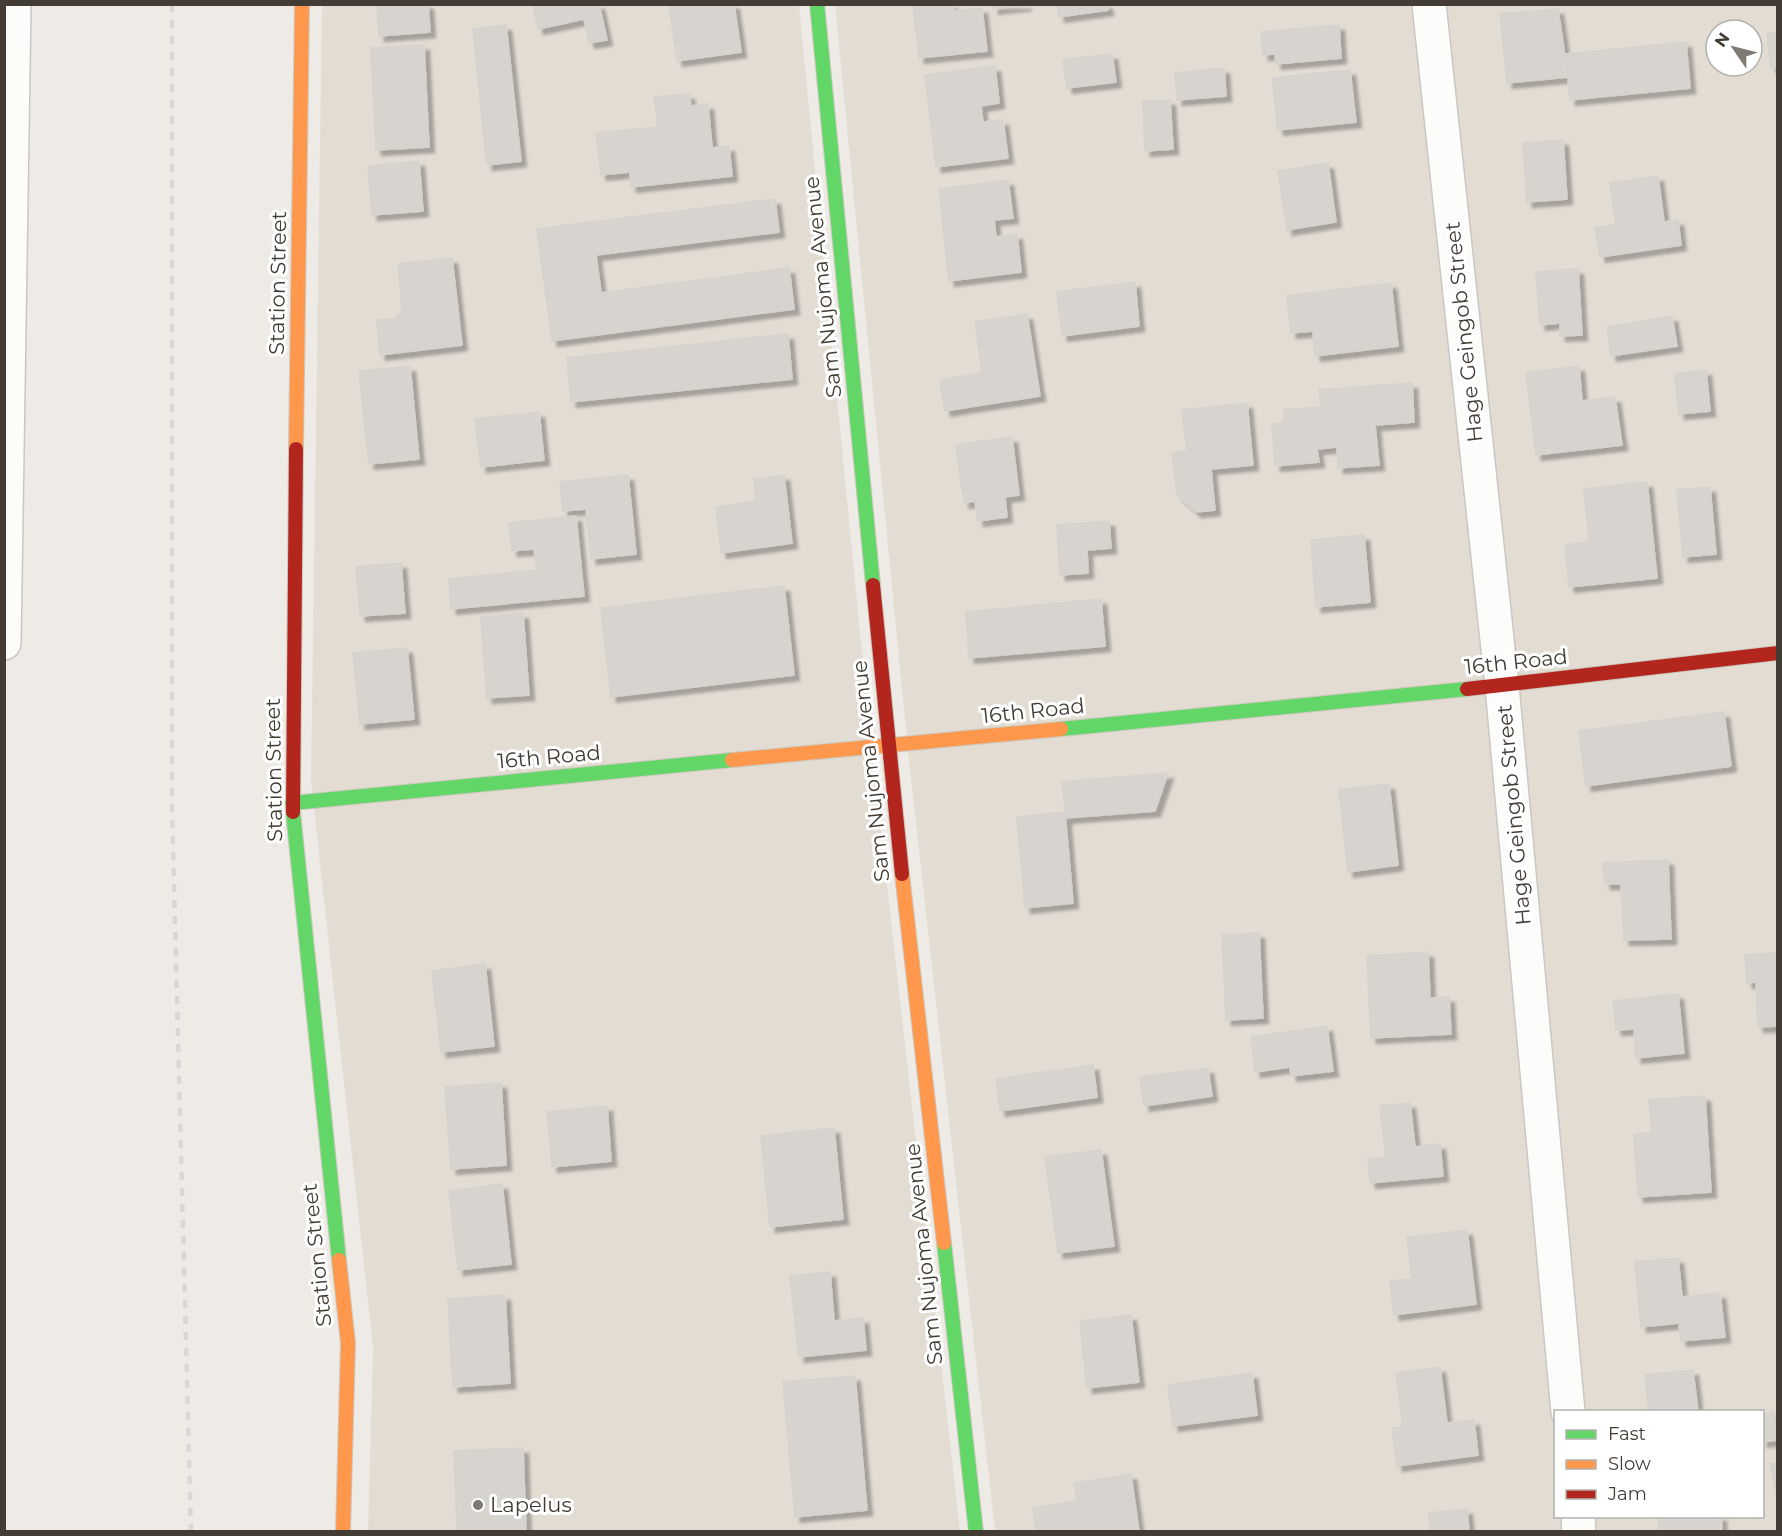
<svg xmlns="http://www.w3.org/2000/svg" width="1782" height="1536" font-family="Montserrat,sans-serif">
	<style>
		.residential { fill: #e2dcd3; fill-rule: evenodd }
		.building { fill: #d7d4cf; stroke: #d6d2cc; stroke-width: 1.5; filter: url(#shadow) }
		.lines { fill: none; stroke-linecap: round; stroke-linejoin: round }
		.street-casing { stroke: #cac7c2; stroke-width: 36 }
		.fast-casing { stroke: #ccc8bd; stroke-width: 16 }
		.slow-casing { stroke: #ccc8bd; stroke-width: 16 }
		.jam-casing { stroke: #ccc8bd; stroke-width: 16 }
		.street { stroke: #fcfcfb; stroke-width: 33 }
		.fast { stroke: #63d668; stroke-width: 14 }
		.slow { stroke: #ff974d; stroke-width: 14 }
		.jam { stroke: #b3261e; stroke-width: 14 }
		.rail { stroke: #d8d7d7; stroke-width: 4.5; stroke-dasharray: 8 8; stroke-linecap: butt }
		.poi-dot { fill: #7e7972; stroke: #fff; stroke-width: 2 }
		.labels { text-anchor: middle; stroke-width: 6; stroke-linejoin: round; paint-order: stroke }
		.street-label { font-size: 21px; fill: #423c34; stroke: #fff }
		.poi-label { font-size: 21px; fill: #423c34; stroke: #fff; text-anchor: start }
	</style>
	<defs>
		<filter id="shadow"><feDropShadow dx="5.5" dy="5.5" stdDeviation="1.5" flood-color="#0004"/></filter>
	</defs>
	<rect width="100%" height="100%" fill="#eeebe6"/>
	<g class="residential">
		<polygon points="322,5 799,5 869,726 960,1531 368,1531 373,1348 311,781"/>
		<path d="M835 5H1777V1531H995L909 760ZM1716 30H1752V66H1716ZM1556 1412H1762V1516H1556Z"/>
	</g>
	<g class="building">
		<polygon points="377,4 428,4 430,32 379,36"/>
		<polygon points="533,4 599,4 607,40 589,43 584,19 538,29"/>
		<polygon points="669,4 734,4 741,52 677,61"/>
		<polygon points="913,4 953,4 954,11 982,8 987,51 919,58"/>
		<polygon points="993,4 1026,4 1026,5 993,9"/>
		<polygon points="1057,4 1107,4 1108,10 1059,17"/>
		<polygon points="1558,9 1568,77 1507,83 1500,14"/>
		<polygon points="506,25 521,161 487,165 473,29"/>
		<polygon points="1339,25 1341,58 1276,64 1275,54 1263,55 1261,32"/>
		<polygon points="1778,32 1778,67 1771,68 1767,33"/>
		<polygon points="1686,42 1690,88 1570,100 1566,54"/>
		<polygon points="424,45 429,147 376,150 371,48"/>
		<polygon points="1112,54 1116,82 1067,88 1063,60"/>
		<polygon points="995,66 999,103 981,106 983,122 1003,120 1008,158 936,167 925,75"/>
		<polygon points="1224,68 1226,96 1177,100 1175,73"/>
		<polygon points="1350,70 1356,122 1278,130 1272,78"/>
		<polygon points="689,94 691,106 708,104 712,148 729,146 732,176 631,187 630,172 601,175 596,133 658,127 654,97"/>
		<polygon points="1170,100 1173,149 1145,151 1143,101"/>
		<polygon points="1563,140 1567,199 1527,202 1523,143"/>
		<polygon points="419,161 423,211 372,215 368,166"/>
		<polygon points="1328,163 1336,222 1287,230 1278,171"/>
		<polygon points="1658,176 1664,222 1678,220 1681,245 1600,257 1595,228 1616,225 1610,183"/>
		<polygon points="1008,180 1013,218 994,220 996,237 1017,234 1021,272 949,281 939,189"/>
		<polygon points="775,199 779,232 596,255 601,293 789,268 794,309 552,341 537,229"/>
		<polygon points="452,258 462,345 380,355 377,320 395,319 402,309 398,264"/>
		<polygon points="1578,269 1582,335 1560,336 1560,323 1540,325 1536,272"/>
		<polygon points="1135,282 1139,326 1062,336 1057,292"/>
		<polygon points="1391,283 1398,346 1315,356 1313,331 1291,333 1287,296"/>
		<polygon points="1027,314 1040,396 945,411 940,380 982,373 975,322"/>
		<polygon points="1672,316 1677,346 1611,356 1607,327"/>
		<polygon points="788,334 792,379 571,402 567,358"/>
		<polygon points="410,366 419,459 369,464 359,371"/>
		<polygon points="1579,366 1582,401 1615,397 1622,445 1536,455 1526,373"/>
		<polygon points="1706,370 1710,411 1679,414 1675,374"/>
		<polygon points="1412,383 1414,422 1375,425 1379,465 1338,468 1337,447 1317,449 1319,462 1275,466 1272,424 1284,423 1284,410 1321,407 1319,390"/>
		<polygon points="1247,403 1253,465 1211,469 1215,510 1196,512 1177,495 1172,453 1187,451 1182,410"/>
		<polygon points="539,412 544,460 481,467 475,419"/>
		<polygon points="1012,437 1019,495 1005,497 1007,517 978,521 975,501 964,503 956,445"/>
		<polygon points="628,475 636,554 591,559 586,509 563,511 560,482"/>
		<polygon points="784,475 792,543 721,553 716,507 756,501 754,479"/>
		<polygon points="1647,482 1657,578 1569,587 1565,545 1589,542 1584,489"/>
		<polygon points="1710,487 1716,554 1683,557 1677,490"/>
		<polygon points="576,516 584,596 451,609 449,579 537,570 534,549 512,551 509,523"/>
		<polygon points="1109,521 1111,548 1087,550 1088,573 1060,575 1057,525"/>
		<polygon points="1364,535 1370,602 1316,607 1311,540"/>
		<polygon points="401,563 405,613 360,616 356,567"/>
		<polygon points="784,586 794,675 611,697 601,608"/>
		<polygon points="1101,599 1105,646 969,658 966,612"/>
		<polygon points="523,613 529,695 487,698 481,617"/>
		<polygon points="407,648 414,719 360,724 353,653"/>
		<polygon points="1724,712 1731,766 1586,786 1579,731"/>
		<polygon points="1168,773 1155,811 1066,818 1062,782"/>
		<polygon points="1389,784 1398,865 1348,872 1339,790"/>
		<polygon points="1065,812 1073,903 1025,908 1017,817"/>
		<polygon points="1668,860 1671,939 1624,940 1621,884 1605,884 1603,863"/>
		<polygon points="1259,933 1263,1018 1226,1020 1222,935"/>
		<polygon points="1428,952 1430,998 1449,997 1451,1034 1371,1038 1367,956"/>
		<polygon points="1778,953 1778,1026 1758,1027 1756,982 1747,983 1745,955"/>
		<polygon points="485,964 494,1046 441,1052 432,971"/>
		<polygon points="1678,994 1684,1053 1636,1058 1634,1029 1616,1030 1613,1001"/>
		<polygon points="1327,1026 1333,1071 1291,1076 1290,1067 1255,1072 1251,1037"/>
		<polygon points="1093,1065 1097,1097 1000,1111 996,1079"/>
		<polygon points="1208,1068 1212,1096 1144,1106 1140,1077"/>
		<polygon points="501,1083 506,1165 451,1169 445,1087"/>
		<polygon points="1705,1096 1711,1192 1638,1197 1634,1134 1652,1133 1649,1100"/>
		<polygon points="1410,1103 1415,1147 1440,1144 1443,1176 1370,1183 1368,1159 1386,1157 1380,1106"/>
		<polygon points="607,1106 611,1161 552,1167 547,1112"/>
		<polygon points="834,1128 843,1219 770,1227 761,1136"/>
		<polygon points="1101,1150 1114,1246 1058,1253 1045,1157"/>
		<polygon points="502,1184 511,1264 458,1270 449,1191"/>
		<polygon points="1467,1230 1476,1304 1394,1315 1390,1281 1412,1279 1407,1238"/>
		<polygon points="1678,1258 1682,1297 1720,1293 1725,1337 1681,1341 1679,1323 1641,1327 1635,1262"/>
		<polygon points="830,1272 834,1321 863,1318 866,1350 799,1357 790,1276"/>
		<polygon points="505,1295 510,1383 453,1387 448,1299"/>
		<polygon points="1131,1315 1139,1382 1087,1388 1080,1321"/>
		<polygon points="1440,1367 1447,1423 1474,1420 1478,1455 1397,1466 1392,1428 1403,1427 1396,1373"/>
		<polygon points="1693,1370 1698,1412 1649,1412 1645,1375"/>
		<polygon points="1252,1373 1257,1415 1173,1426 1168,1385"/>
		<polygon points="855,1376 867,1510 795,1517 783,1382"/>
		<polygon points="1774,1412 1777,1440 1762,1442 1762,1414"/>
		<polygon points="523,1448 526,1532 457,1532 454,1451"/>
		<polygon points="1778,1463 1778,1497 1777,1497 1770,1464"/>
		<polygon points="1131,1474 1139,1532 1036,1532 1033,1508 1077,1501 1074,1483"/>
		<polygon points="1467,1509 1469,1532 1430,1532 1429,1513"/>
		<polygon points="1658,1516 1721,1516 1722,1532 1659,1532"/>
	</g>
	<g class="lines">
		<g class="street-casing">
			<g id="street">
				<polyline points="1429,4 1502,686 1568,1412"/>
				<polyline points="4,643 14,4"/>
				<polyline points="1578,1516 1579,1532"/>
			</g>
		</g>
		<g class="fast-casing">
			<g id="fast">
				<polyline points="817,4 873,585"/>
				<polyline points="1061,729 1467,689"/>
				<polyline points="292,803 732,760"/>
				<polyline points="293,812 339,1260"/>
				<polyline points="944,1243 976,1532"/>
			</g>
		</g>
		<g class="slow-casing">
			<g id="slow">
				<polyline points="296,449 302,4"/>
				<polyline points="732,760 1061,729"/>
				<polyline points="902,874 944,1243"/>
				<polyline points="339,1260 348,1343 343,1532"/>
			</g>
		</g>
		<g class="jam-casing">
			<g id="jam">
				<polyline points="873,585 902,874"/>
				<polyline points="1467,689 1778,653"/>
				<polyline points="293,812 296,449"/>
			</g>
		</g>
		<use href="#street" class="street"/>
		<use href="#fast" class="fast"/>
		<use href="#slow" class="slow"/>
		<use href="#jam" class="jam"/>
		<polyline class="rail" points="172,4 172,809 191,1532"/>
	</g>
	<circle class="poi-dot" cx="478" cy="1505" r="6"/>
	<g class="labels">
		<g class="street-label">
			<text transform="translate(278 283) rotate(-89)" y="7">Station Street</text>
			<text transform="translate(823 287) rotate(-96)" y="7">Sam Nujoma Avenue</text>
			<text transform="translate(1464 332) rotate(-96)" y="7">Hage Geingob Street</text>
			<text transform="translate(1516 662) rotate(-6)" y="7">16th Road</text>
			<text transform="translate(1033 711) rotate(-6)" y="7">16th Road</text>
			<text transform="translate(549 757) rotate(-5)" y="7">16th Road</text>
			<text transform="translate(274 770) rotate(-91)" y="7">Station Street</text>
			<text transform="translate(871 771) rotate(-96)" y="7">Sam Nujoma Avenue</text>
			<text transform="translate(1514 815) rotate(-95)" y="7">Hage Geingob Street</text>
			<text transform="translate(924 1254) rotate(-96)" y="7">Sam Nujoma Avenue</text>
			<text transform="translate(317 1255) rotate(-96)" y="7">Station Street</text>
		</g>
		<g class="poi-label">
			<text x="490" y="1512">Lapelus</text>
		</g>
	</g>
	<rect width="1782" height="1536" fill="none" stroke="#423c34" stroke-width="12"/>
	<rect x="1554" y="1410" width="210" height="108" fill="#ffffff" stroke="#b3b1ae" stroke-width="1.5"/>
	<rect x="1566" y="1430" width="30" height="9" fill="#63d668" stroke="#b3b1ae" stroke-width="1.5"/>
	<text x="1608" y="1440" font-size="18" fill="#423c34">Fast</text>
	<rect x="1566" y="1460" width="30" height="9" fill="#ff974d" stroke="#b3b1ae" stroke-width="1.5"/>
	<text x="1608" y="1470" font-size="18" fill="#423c34">Slow</text>
	<rect x="1566" y="1490" width="30" height="9" fill="#b3261e" stroke="#b3b1ae" stroke-width="1.5"/>
	<text x="1608" y="1500" font-size="18" fill="#423c34">Jam</text>
	<g transform="translate(1734 48) rotate(305)"><circle r="28" fill="#ffffff" stroke="#b3b1ae" stroke-width="1.5"/>
	<path d="M0-4.5L10 22L0 15L-10 22Z" fill="#7e7972"/>
	<text y="-9" font-size="16" font-weight="bold" text-anchor="middle" fill="#423c34">N</text>
	</g>
</svg>
